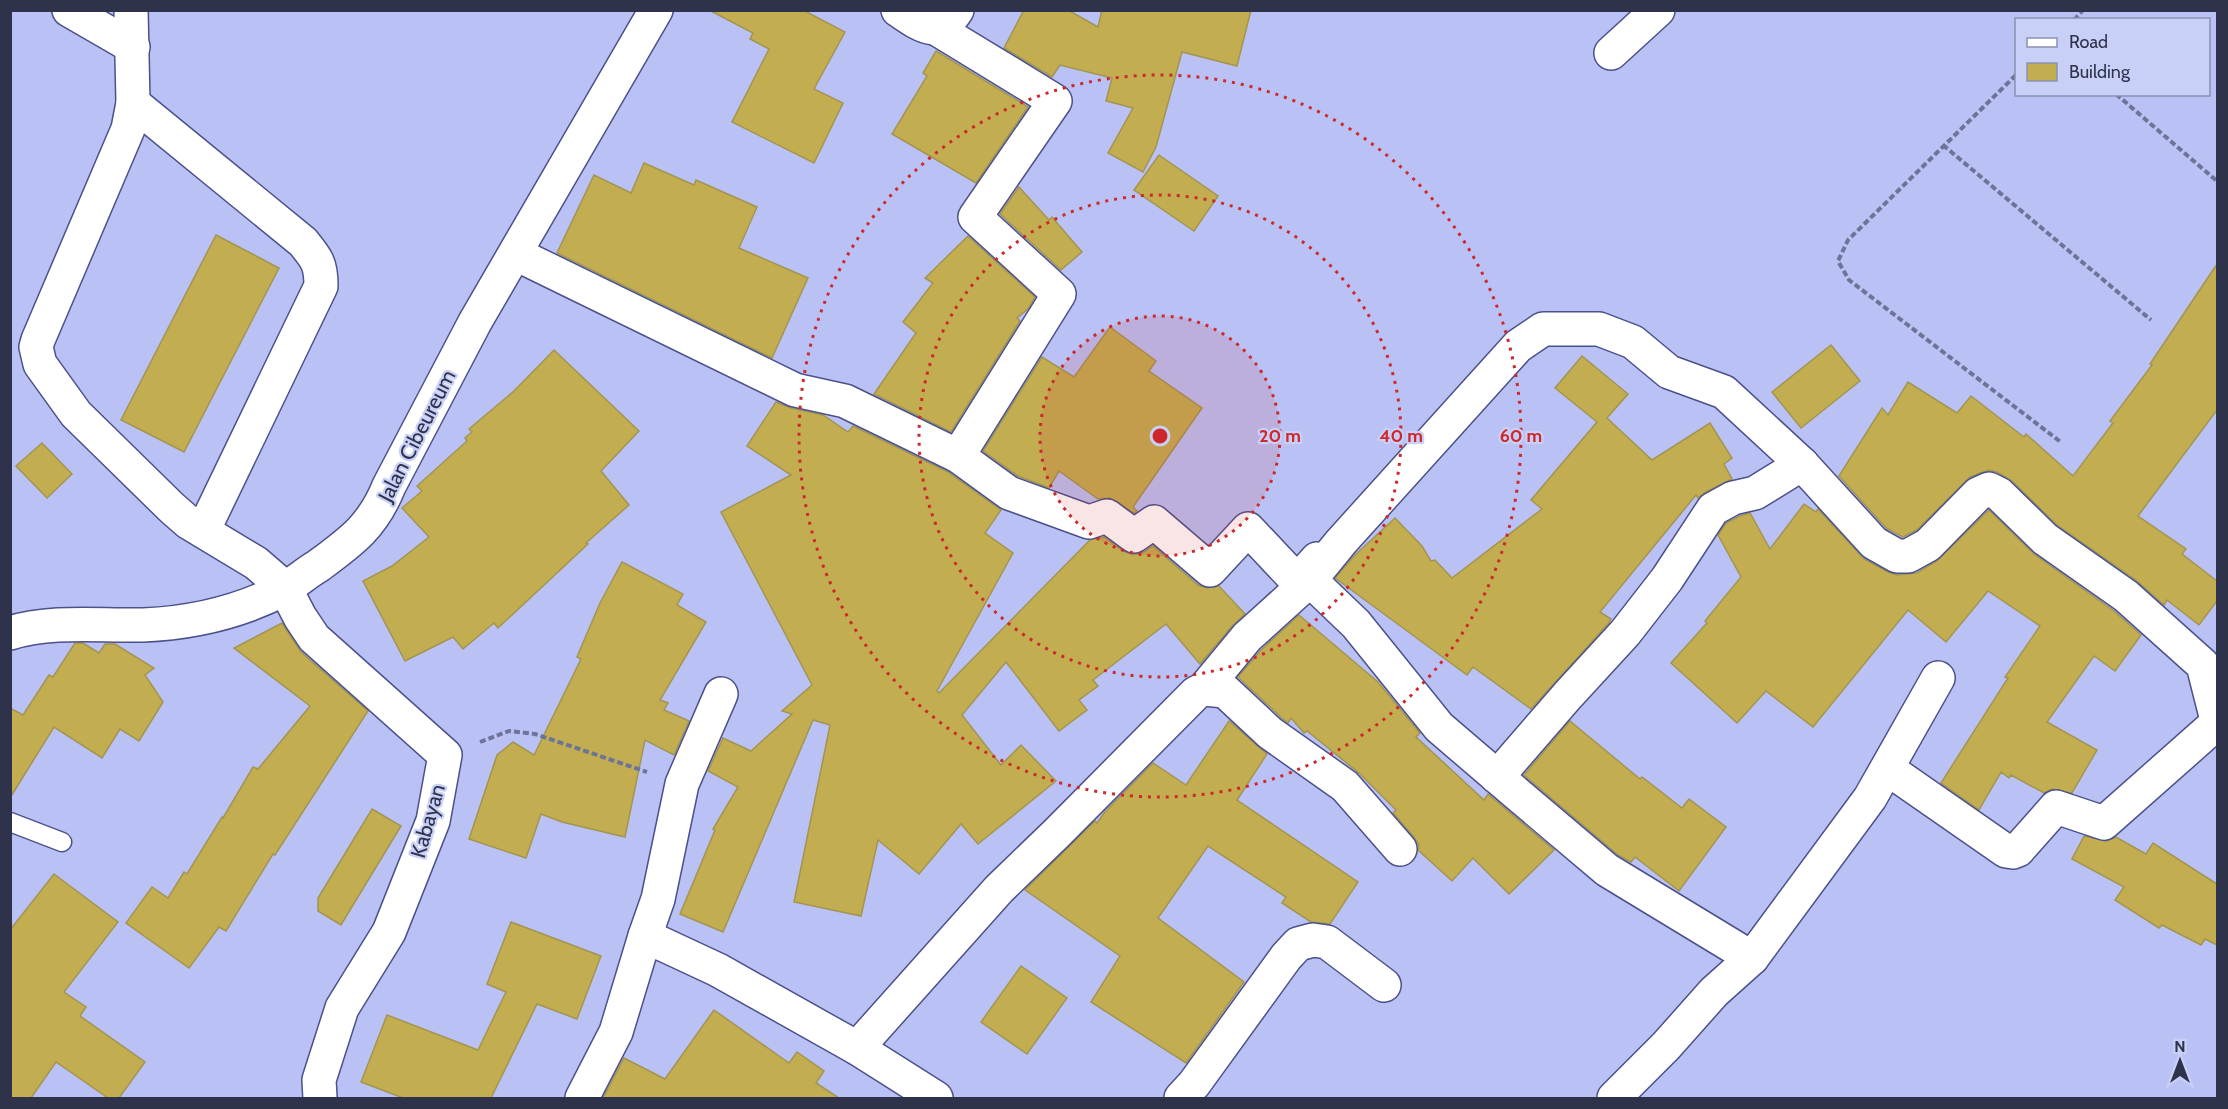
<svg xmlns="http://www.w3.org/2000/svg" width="2228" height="1109" font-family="Cabin,sans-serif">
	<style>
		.building { fill: #c2ae50; stroke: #a39451; stroke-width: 1.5 }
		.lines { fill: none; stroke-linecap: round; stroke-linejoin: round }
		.service-casing { stroke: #4b5189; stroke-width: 21 }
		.minor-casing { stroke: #4b5189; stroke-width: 36 }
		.path { stroke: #6e7398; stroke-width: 4; stroke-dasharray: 6 3; stroke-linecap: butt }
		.service { stroke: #fff; stroke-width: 18 }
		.minor { stroke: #fff; stroke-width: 33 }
		.ring { fill: none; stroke: #ce282a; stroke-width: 3; stroke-dasharray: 3 6 }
		.labels { text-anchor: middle; stroke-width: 4.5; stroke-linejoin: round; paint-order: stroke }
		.street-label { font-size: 21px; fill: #2e324b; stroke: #c9d0f7 }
		.centre { fill: #ce282a; stroke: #c9d0f7; stroke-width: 3 }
		.ring-label { font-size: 18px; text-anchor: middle; font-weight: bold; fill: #ce282a; stroke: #c9d0f7; stroke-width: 4.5; stroke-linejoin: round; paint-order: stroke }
	</style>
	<rect width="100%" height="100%" fill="#bac2f5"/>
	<g class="building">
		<polygon points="709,10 803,10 845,32 814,89 843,103 814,163 732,122 769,49 750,39 753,33"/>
		<polygon points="1024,10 1068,10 1098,27 1102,10 1251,10 1237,66 1182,52 1156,147 1143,172 1108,153 1133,108 1106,101 1112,78 1060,65 1052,77 1004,48"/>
		<polygon points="936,51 1028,107 976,183 892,134 927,76 923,73"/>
		<polygon points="1159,155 1218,196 1194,231 1134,190"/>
		<polygon points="644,163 694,185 696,180 757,207 739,248 808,278 772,358 557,253 594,175 631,193"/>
		<polygon points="1019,187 1049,220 1052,217 1082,252 1061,270 1000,214"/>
		<polygon points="216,235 279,268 184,452 121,420"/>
		<polygon points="968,236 1035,297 1028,309 1017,318 1020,321 951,432 874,394 916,333 903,322 933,283 925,278"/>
		<polygon points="2217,264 2217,410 2138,516 2186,549 2182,554 2217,581 2217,601 2199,625 2167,600 2164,605 2137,581 2057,525 2012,481 1997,472 1989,470 1970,477 1917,530 1903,537 1886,528 1839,476 1882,408 1888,415 1908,382 1957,413 1971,396 2024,437 2026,434 2073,476 2113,423 2110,421 2152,365 2150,364"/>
		<polygon points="1110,327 1156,361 1149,371 1202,408 1133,507 1137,511 1134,513 1110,498 1098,499 1059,471 1049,488 1018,476 983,451 1042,357 1074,377"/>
		<polygon points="1831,345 1860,381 1801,428 1772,392"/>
		<polygon points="554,350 639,431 601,471 629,505 586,543 588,544 498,628 494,623 463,649 453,637 405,661 363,581 392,566 429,537 402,508 422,491 417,486 467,441 465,438 472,432 469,429 514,391"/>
		<polygon points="1582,356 1628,394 1607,418 1652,460 1710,423 1732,458 1724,464 1732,479 1704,493 1698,498 1696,495 1600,612 1611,619 1608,624 1531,709 1473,667 1467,675 1335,578 1354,556 1395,518 1422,546 1431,561 1435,560 1452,578 1542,509 1531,500 1597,422 1555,388"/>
		<polygon points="776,402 791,408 823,415 848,432 853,426 948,472 1001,510 985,533 1013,553 937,691 939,693 1090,540 1104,537 1123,551 1133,555 1144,552 1153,546 1198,585 1207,588 1219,586 1245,614 1233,625 1200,664 1166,624 1093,680 1098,686 1079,700 1087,710 1059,731 1006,662 962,715 1001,765 1021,745 1056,781 978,844 961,824 919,874 878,840 861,916 794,902 830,725 813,720 723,932 680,914 715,830 713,829 738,787 708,771 723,738 751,751 792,714 782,711 812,685 721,512 791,475 747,446"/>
		<polygon points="42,443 72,474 47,498 16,466"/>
		<polygon points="1804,504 1816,512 1818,509 1864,559 1888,572 1897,575 1917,573 1937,561 1989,510 2034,554 2114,611 2141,635 2115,671 2094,656 2047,722 2097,750 2072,793 2052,789 2044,793 2011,775 2009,778 2001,772 1979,810 1941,783 2008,678 2005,677 2040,626 1988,591 1946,642 1908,610 1813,727 1766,691 1737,723 1671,663 1707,623 1705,621 1741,577 1718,535 1726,523 1740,516 1750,513 1770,549"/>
		<polygon points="622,562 683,594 677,605 706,622 660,700 668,703 664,710 689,721 674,755 645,740 625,837 562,822 541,814 526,858 469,839 497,755 513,742 534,755 581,659 577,657 600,603"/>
		<polygon points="1299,615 1378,682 1420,733 1416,737 1484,800 1488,794 1554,850 1509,894 1473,858 1452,881 1418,850 1419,845 1414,837 1393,813 1396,810 1359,773 1307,731 1304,733 1291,718 1288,723 1282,718 1238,677 1261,650"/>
		<polygon points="282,623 301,652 368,711 275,855 273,854 226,931 219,927 189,968 126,923 152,887 168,898 184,872 187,874 222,817 223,818 253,767 258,769 310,706 234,648"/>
		<polygon points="75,643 83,643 99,653 105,644 115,644 154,668 145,675 163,702 139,741 120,729 102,758 54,727 10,798 10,708 23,715 49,675 53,677"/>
		<polygon points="1229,721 1267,754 1237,800 1358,882 1330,924 1311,922 1282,903 1286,897 1208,846 1158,918 1244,982 1186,1063 1091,1002 1120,956 1025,890 1095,821 1097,823 1104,813 1153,763 1186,785"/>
		<polygon points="1570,721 1640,779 1642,777 1682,808 1689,799 1726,827 1679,891 1635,857 1631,862 1618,855 1524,775"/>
		<polygon points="372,809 401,826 341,925 318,911 318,898"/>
		<polygon points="2084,836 2107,841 2116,837 2146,854 2153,843 2217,884 2217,945 2205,939 2201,945 2162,925 2159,928 2115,900 2124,887 2072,859"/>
		<polygon points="54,874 118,922 64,992 86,1007 80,1016 145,1062 119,1098 108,1098 56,1062 31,1098 10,1098 10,930"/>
		<polygon points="511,922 601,956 577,1019 537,1004 491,1098 403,1098 361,1082 387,1015 478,1050 506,992 487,984"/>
		<polygon points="1021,966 1067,998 1027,1054 981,1022"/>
		<polygon points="714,1010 789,1063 797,1052 824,1071 816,1083 839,1098 603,1098 624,1058 665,1079"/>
	</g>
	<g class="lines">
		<g class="service-casing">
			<polyline id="service" points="10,822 62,842"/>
		</g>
		<g class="minor-casing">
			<g id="minor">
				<polyline points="69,10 133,47"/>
				<polyline points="131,10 133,103 128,129 38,340 36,347 40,364 76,414 172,508 188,522 256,563 285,588 300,617 314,638 445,755 433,821 389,932 342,1008 319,1080 320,1098"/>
				<path d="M898 10C922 26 938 40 957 10"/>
				<polyline points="937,29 1055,101 975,217 1059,294 958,456"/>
				<polyline points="1611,53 1658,10"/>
				<path d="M133 103 303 242C317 259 321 264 321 286L203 531"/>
				<polyline points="516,254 795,390 845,401 958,456 1009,493 1089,522 1107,516 1134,536 1154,522 1210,570 1248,529 1297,581 1317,559"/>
				<polyline points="1310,580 1356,624 1439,727 1516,793 1607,870 1752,958"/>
				<path d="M10 633C52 620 99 626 143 625 191 623 240 612 284 589 295 583 306 573 318 566 352 541 373 526 389 486L475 322 656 10"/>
				<polyline points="1204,689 1247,637 1310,580 1341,542 1518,346 1543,329 1599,329 1633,342 1669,372 1724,392 1802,464 1874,543 1897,556 1908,556 1928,545 1978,494 1989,489 1999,494 2045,539 2126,596 2203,665 2218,724"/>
				<polyline points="1888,769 2006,851 2013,852 2018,850 2056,807 2104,823 2217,723"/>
				<polyline points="1497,777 1568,695 1625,633 1667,579 1713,509 1733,498 1755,493 1802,464"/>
				<polyline points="645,936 658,899 682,784 721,694"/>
				<polyline points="857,1048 999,889 1057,833 1196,693 1204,689 1225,691 1270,733 1345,786 1400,849"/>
				<polyline points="582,1098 616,1032 645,936 718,970 857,1048 936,1098"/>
				<polyline points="1181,1098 1194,1084 1286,957 1298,944 1313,940 1327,942 1384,985"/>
				<polyline points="1614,1098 1666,1046 1714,992 1752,958 1870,798 1938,678"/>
			</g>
		</g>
		<g class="path">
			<polyline points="2074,20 2083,10"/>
			<polyline points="2016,75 1848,240 1838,261 1849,280 2062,443"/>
			<polyline points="2116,94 2218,182"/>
			<polyline points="1943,145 2151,320"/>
			<polyline points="480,742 509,731 535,734 647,772"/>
		</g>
		<use href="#service" class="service"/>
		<use href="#minor" class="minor"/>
	</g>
	<circle cx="1160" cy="436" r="120" fill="#ce282a" fill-opacity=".12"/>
	<g class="ring">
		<circle cx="1160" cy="436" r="120"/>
		<circle cx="1160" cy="436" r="241"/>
		<circle cx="1160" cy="436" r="361"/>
	</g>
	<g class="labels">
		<g class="street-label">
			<text transform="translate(417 436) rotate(-63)" y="7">Jalan Cibeureum</text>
			<text transform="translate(428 821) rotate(-74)" y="7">Kabayan</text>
		</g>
	</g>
	<circle cx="1160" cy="436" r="9" class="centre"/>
	<g class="ring-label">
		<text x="1280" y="442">20 m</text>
		<text x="1401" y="442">40 m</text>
		<text x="1521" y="442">60 m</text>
	</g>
	<rect width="2228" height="1109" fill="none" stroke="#2e324b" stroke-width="24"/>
	<rect x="2015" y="18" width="195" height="78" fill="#c9d0f7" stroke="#8b91b2" stroke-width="1.5"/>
	<rect x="2027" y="38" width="30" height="9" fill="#ffffff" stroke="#8b91b2" stroke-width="1.5"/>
	<text x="2069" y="48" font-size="18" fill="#2e324b">Road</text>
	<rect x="2027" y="63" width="30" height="18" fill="#c2ae50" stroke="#8b91b2" stroke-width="1.5"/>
	<text x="2069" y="78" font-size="18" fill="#2e324b">Building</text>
	<g transform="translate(2180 1061)" stroke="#c9d0f7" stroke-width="4.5" paint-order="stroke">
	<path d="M0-4.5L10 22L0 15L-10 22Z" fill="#2e324b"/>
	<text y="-9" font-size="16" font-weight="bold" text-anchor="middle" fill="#2e324b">N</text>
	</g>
</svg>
